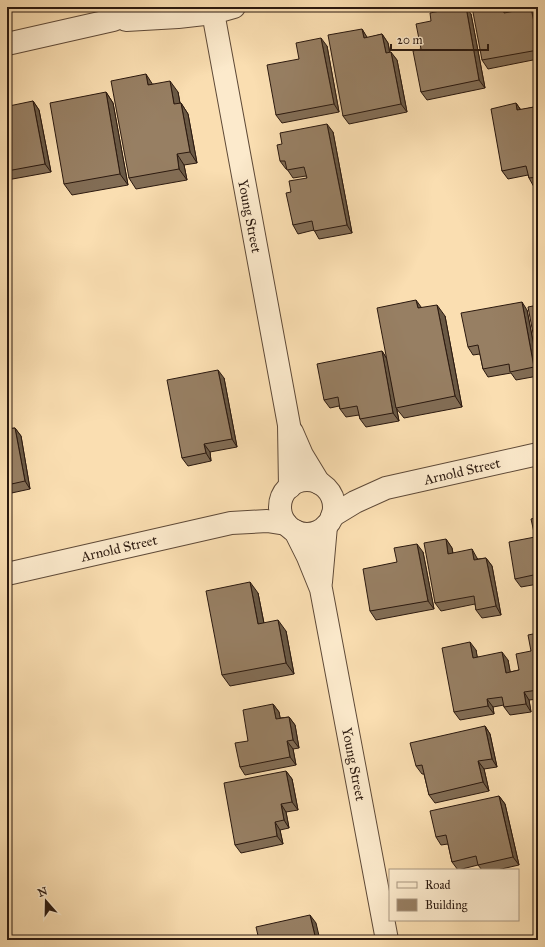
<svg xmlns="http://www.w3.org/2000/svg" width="545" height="947" font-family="'IM FELL Great Primer',serif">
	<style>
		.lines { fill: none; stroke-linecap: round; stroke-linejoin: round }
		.minor-casing { stroke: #5f4a38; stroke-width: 24 }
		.minor { stroke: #fceacc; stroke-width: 22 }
		.wall { fill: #826d55; stroke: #2b190f }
		.shaded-wall { fill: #6a5945; stroke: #2b190f }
		.building { fill: #977f63; stroke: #2b190f }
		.labels { text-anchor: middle; stroke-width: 3; stroke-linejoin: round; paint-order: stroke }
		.street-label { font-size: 14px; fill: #2b190f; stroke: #fceacc }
	</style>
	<rect width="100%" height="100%" fill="#fadeb1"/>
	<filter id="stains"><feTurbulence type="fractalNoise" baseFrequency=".005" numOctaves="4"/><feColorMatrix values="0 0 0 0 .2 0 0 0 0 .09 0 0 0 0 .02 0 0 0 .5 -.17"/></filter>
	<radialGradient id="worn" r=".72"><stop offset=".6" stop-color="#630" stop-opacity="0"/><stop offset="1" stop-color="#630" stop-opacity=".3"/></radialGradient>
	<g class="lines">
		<g class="minor-casing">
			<g id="minor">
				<polyline points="212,7 289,425 290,487"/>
				<polyline points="126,20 178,17 213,13 234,7"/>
				<polyline points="7,44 113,20 146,7"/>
				<polyline points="292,432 302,455 319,483"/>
				<circle cx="307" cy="507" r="27"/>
				<polyline points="332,516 355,502 386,488 538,454"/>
				<polyline points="295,531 308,557 321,589 387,940"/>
				<polyline points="7,574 231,523 267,521 286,524"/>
				<polyline points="321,582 326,526"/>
			</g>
		</g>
		<use href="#minor" class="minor"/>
	</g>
	<g class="wall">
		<polygon points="507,7 508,12 531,8 537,16 538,21 538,59 488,69 482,60"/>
		<polygon points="471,14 485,88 427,100 421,92 421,49"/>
		<polygon points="362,29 367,38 382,34 388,43 390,52 397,60 407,112 349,124 343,116"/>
		<polygon points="327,46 339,112 282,123 276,115 299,59"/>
		<polygon points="153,84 178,92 180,103 181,103 188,114 197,163 184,165 187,180 136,189 129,178"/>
		<polygon points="106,92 113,103 128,185 72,195 64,184"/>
		<polygon points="33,101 39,110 51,172 7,180 7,114 10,113"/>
		<polygon points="516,103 521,110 534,107 538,112 538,186 534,187 529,178 528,175 508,179 502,171"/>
		<polygon points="333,132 352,233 319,239 314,230 298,234 293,225 291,192 307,178 306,176 293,178 287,169 286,169 280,161"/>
		<polygon points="527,310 538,367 538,376 516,380 511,373 488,377 483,369 480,354 473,355 468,347"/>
		<polygon points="445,316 462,407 404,418 396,408"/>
		<polygon points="382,351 387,359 399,421 366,427 360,419 359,415 346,417 340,409 339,406 330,408 324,400"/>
		<polygon points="224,378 237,447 210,452 211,461 188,466 182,458"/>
		<polygon points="15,428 21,436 30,489 7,494 7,429"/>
		<polygon points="538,517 538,584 521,587 515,579 535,537"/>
		<polygon points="446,539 452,548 453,553 477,558 478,559 486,558 492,566 501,615 482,618 476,610 475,604 441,611 435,603"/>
		<polygon points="423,552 434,609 376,620 370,611 397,562"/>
		<polygon points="258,593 264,623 286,631 294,674 230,686 222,675"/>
		<polygon points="538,633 538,699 529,700 531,712 510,715 504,707 504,705 493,707 494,714 460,720 454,712 476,650 477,657 508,660 510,672 519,670 531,651"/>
		<polygon points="273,704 279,712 280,718 289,717 295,725 299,748 293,749 296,765 245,775 240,767 248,741"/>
		<polygon points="485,726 490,734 497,767 484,769 489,791 435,803 429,795 424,774 422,774 416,766"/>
		<polygon points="286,771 292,779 298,810 286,812 289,828 280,830 283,844 241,853 235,845"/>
		<polygon points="499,796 505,804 519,865 497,870 482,870 478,865 458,870 452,862 448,844 441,845 436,837"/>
	</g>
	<g class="shaded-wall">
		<polygon points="466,7 471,14 485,88 479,80"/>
		<polygon points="503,7 507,7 509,21 504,13"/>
		<polygon points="531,8 537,16 538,21 538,41"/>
		<polygon points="362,29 367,37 369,46 364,38"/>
		<polygon points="382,34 388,43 391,61 386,53"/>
		<polygon points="321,38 327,46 339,112 334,104"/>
		<polygon points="391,52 397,60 407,112 401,104"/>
		<polygon points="146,74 153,85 148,85"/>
		<polygon points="170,81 178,92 182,115 174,104"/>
		<polygon points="106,92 113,103 128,185 120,174"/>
		<polygon points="33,101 39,110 51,172 45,164"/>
		<polygon points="181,103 188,114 197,163 190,152"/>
		<polygon points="516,103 522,112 517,110"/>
		<polygon points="534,107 538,112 538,117 536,114"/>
		<polygon points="327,124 333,132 352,233 347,225"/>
		<polygon points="177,154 184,165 187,180 179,169"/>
		<polygon points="416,300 424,311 418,308"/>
		<polygon points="522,302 527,310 538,367 538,373 534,367"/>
		<polygon points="437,305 445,316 462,407 455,396"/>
		<polygon points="382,351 387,359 399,421 393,413"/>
		<polygon points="218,370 224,378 237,447 232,439"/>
		<polygon points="15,428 21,436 30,489 25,481"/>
		<polygon points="204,444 210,452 211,461 206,453"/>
		<polygon points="446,539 452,548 454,562 448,554"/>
		<polygon points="417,544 423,552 434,609 428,601"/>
		<polygon points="472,549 477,558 479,568 474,560"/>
		<polygon points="486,558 492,566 501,615 496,606"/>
		<polygon points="250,582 258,593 266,634 258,624"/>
		<polygon points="278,620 286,631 294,674 286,663"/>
		<polygon points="470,642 476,650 479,666 473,658"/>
		<polygon points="502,652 508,660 512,681 506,673"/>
		<polygon points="524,692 529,700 531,712 526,704"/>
		<polygon points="487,699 493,707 494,714 488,706"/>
		<polygon points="273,704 279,712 282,727 276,719"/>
		<polygon points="289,717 295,725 299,748 293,740"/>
		<polygon points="485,726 490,734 497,767 492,759"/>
		<polygon points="287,741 293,749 296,765 290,757"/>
		<polygon points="478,761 484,769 489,791 483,782"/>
		<polygon points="286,771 292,779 298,810 292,802"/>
		<polygon points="499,796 505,804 519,865 513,857"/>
		<polygon points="281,804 286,812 289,828 284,820"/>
		<polygon points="275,822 280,830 283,844 277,836"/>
		<polygon points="310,915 316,923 320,940 316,940"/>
	</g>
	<g class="building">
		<polygon points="460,7 466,7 479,80 421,92 413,51 421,49 416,24 431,21 430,13"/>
		<polygon points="472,7 503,7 504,13 531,8 538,41 538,50 482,60"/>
		<polygon points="362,29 364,38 382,34 386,53 391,52 401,104 343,116 328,35"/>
		<polygon points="321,38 334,104 276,115 267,65 299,59 296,43"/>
		<polygon points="146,74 148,85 170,81 174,104 181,103 190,152 177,154 179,169 129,178 111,81"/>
		<polygon points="106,92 120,174 64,184 50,103"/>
		<polygon points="33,101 45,164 7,171 7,114 10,113 9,106"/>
		<polygon points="516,103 517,110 534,107 536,114 538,114 538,177 529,178 526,166 502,171 491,109"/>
		<polygon points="327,124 347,225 314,231 312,221 293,225 286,193 291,192 289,181 307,178 304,167 287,170 285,161 280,161 277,145 282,144 280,133"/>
		<polygon points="416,300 418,308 437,305 455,396 396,408 377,308"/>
		<polygon points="522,302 534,367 510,372 509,364 483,369 478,345 468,347 461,313"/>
		<polygon points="538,305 538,359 528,307"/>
		<polygon points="382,351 393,413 360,419 357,406 340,409 338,397 324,400 317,364"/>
		<polygon points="218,370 232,439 204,444 206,453 182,458 167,380"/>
		<polygon points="15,428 25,481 7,485 7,429"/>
		<polygon points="538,517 538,574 515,579 509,542 535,537 531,519"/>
		<polygon points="446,539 448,554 472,549 474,560 486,558 496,606 476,610 474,596 435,603 424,543"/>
		<polygon points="417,544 428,601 370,611 363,569 397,562 394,548"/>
		<polygon points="250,582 258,624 278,620 286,663 222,675 206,591"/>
		<polygon points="538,633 538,690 524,692 526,704 504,707 502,697 487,699 488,706 454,712 442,648 470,642 473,658 502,652 506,673 519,670 516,654 531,651 528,635"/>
		<polygon points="273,704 276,719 289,717 293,740 287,741 290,757 240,767 235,743 248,741 243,710"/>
		<polygon points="485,726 492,759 478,761 483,782 429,795 422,765 416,766 410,743"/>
		<polygon points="286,771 292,802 281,804 284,820 275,822 277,836 235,845 224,783"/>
		<polygon points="499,796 513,857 478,865 476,856 452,862 446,835 436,837 430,811"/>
		<polygon points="310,915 316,940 259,940 256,927"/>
	</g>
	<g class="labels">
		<g class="street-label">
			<text transform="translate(250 216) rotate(79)" y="5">Young Street</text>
			<text transform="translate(462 471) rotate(-13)" y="5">Arnold Street</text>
			<text transform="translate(119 548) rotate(-13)" y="5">Arnold Street</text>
			<text transform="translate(354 764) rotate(79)" y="5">Young Street</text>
		</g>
	</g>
	<rect width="545" height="947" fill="none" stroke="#fadeb1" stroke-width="24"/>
	<rect x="8" y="8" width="529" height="931" fill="none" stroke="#2b190f" stroke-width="2"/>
	<rect x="12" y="12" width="521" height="923" fill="none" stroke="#2b190f"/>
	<rect x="389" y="869" width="130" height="52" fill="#fceacc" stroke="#a89680"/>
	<rect x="397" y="882" width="20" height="6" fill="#fceacc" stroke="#a89680"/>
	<text x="425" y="889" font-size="12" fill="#2b190f">Road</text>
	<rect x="397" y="899" width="20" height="12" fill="#977f63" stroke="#a89680"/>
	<text x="425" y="909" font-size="12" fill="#2b190f">Building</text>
	<g transform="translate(46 901) rotate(340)" stroke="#fceacc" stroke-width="3" paint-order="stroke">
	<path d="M0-3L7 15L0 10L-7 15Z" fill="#2b190f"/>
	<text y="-6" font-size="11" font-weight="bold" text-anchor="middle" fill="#2b190f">N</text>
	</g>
	<path d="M391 44v6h97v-6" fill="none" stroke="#2b190f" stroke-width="2"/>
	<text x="397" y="44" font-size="12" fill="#2b190f" stroke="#fceacc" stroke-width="3" paint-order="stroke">20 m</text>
	<rect width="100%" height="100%" filter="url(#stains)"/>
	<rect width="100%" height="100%" fill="url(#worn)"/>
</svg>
